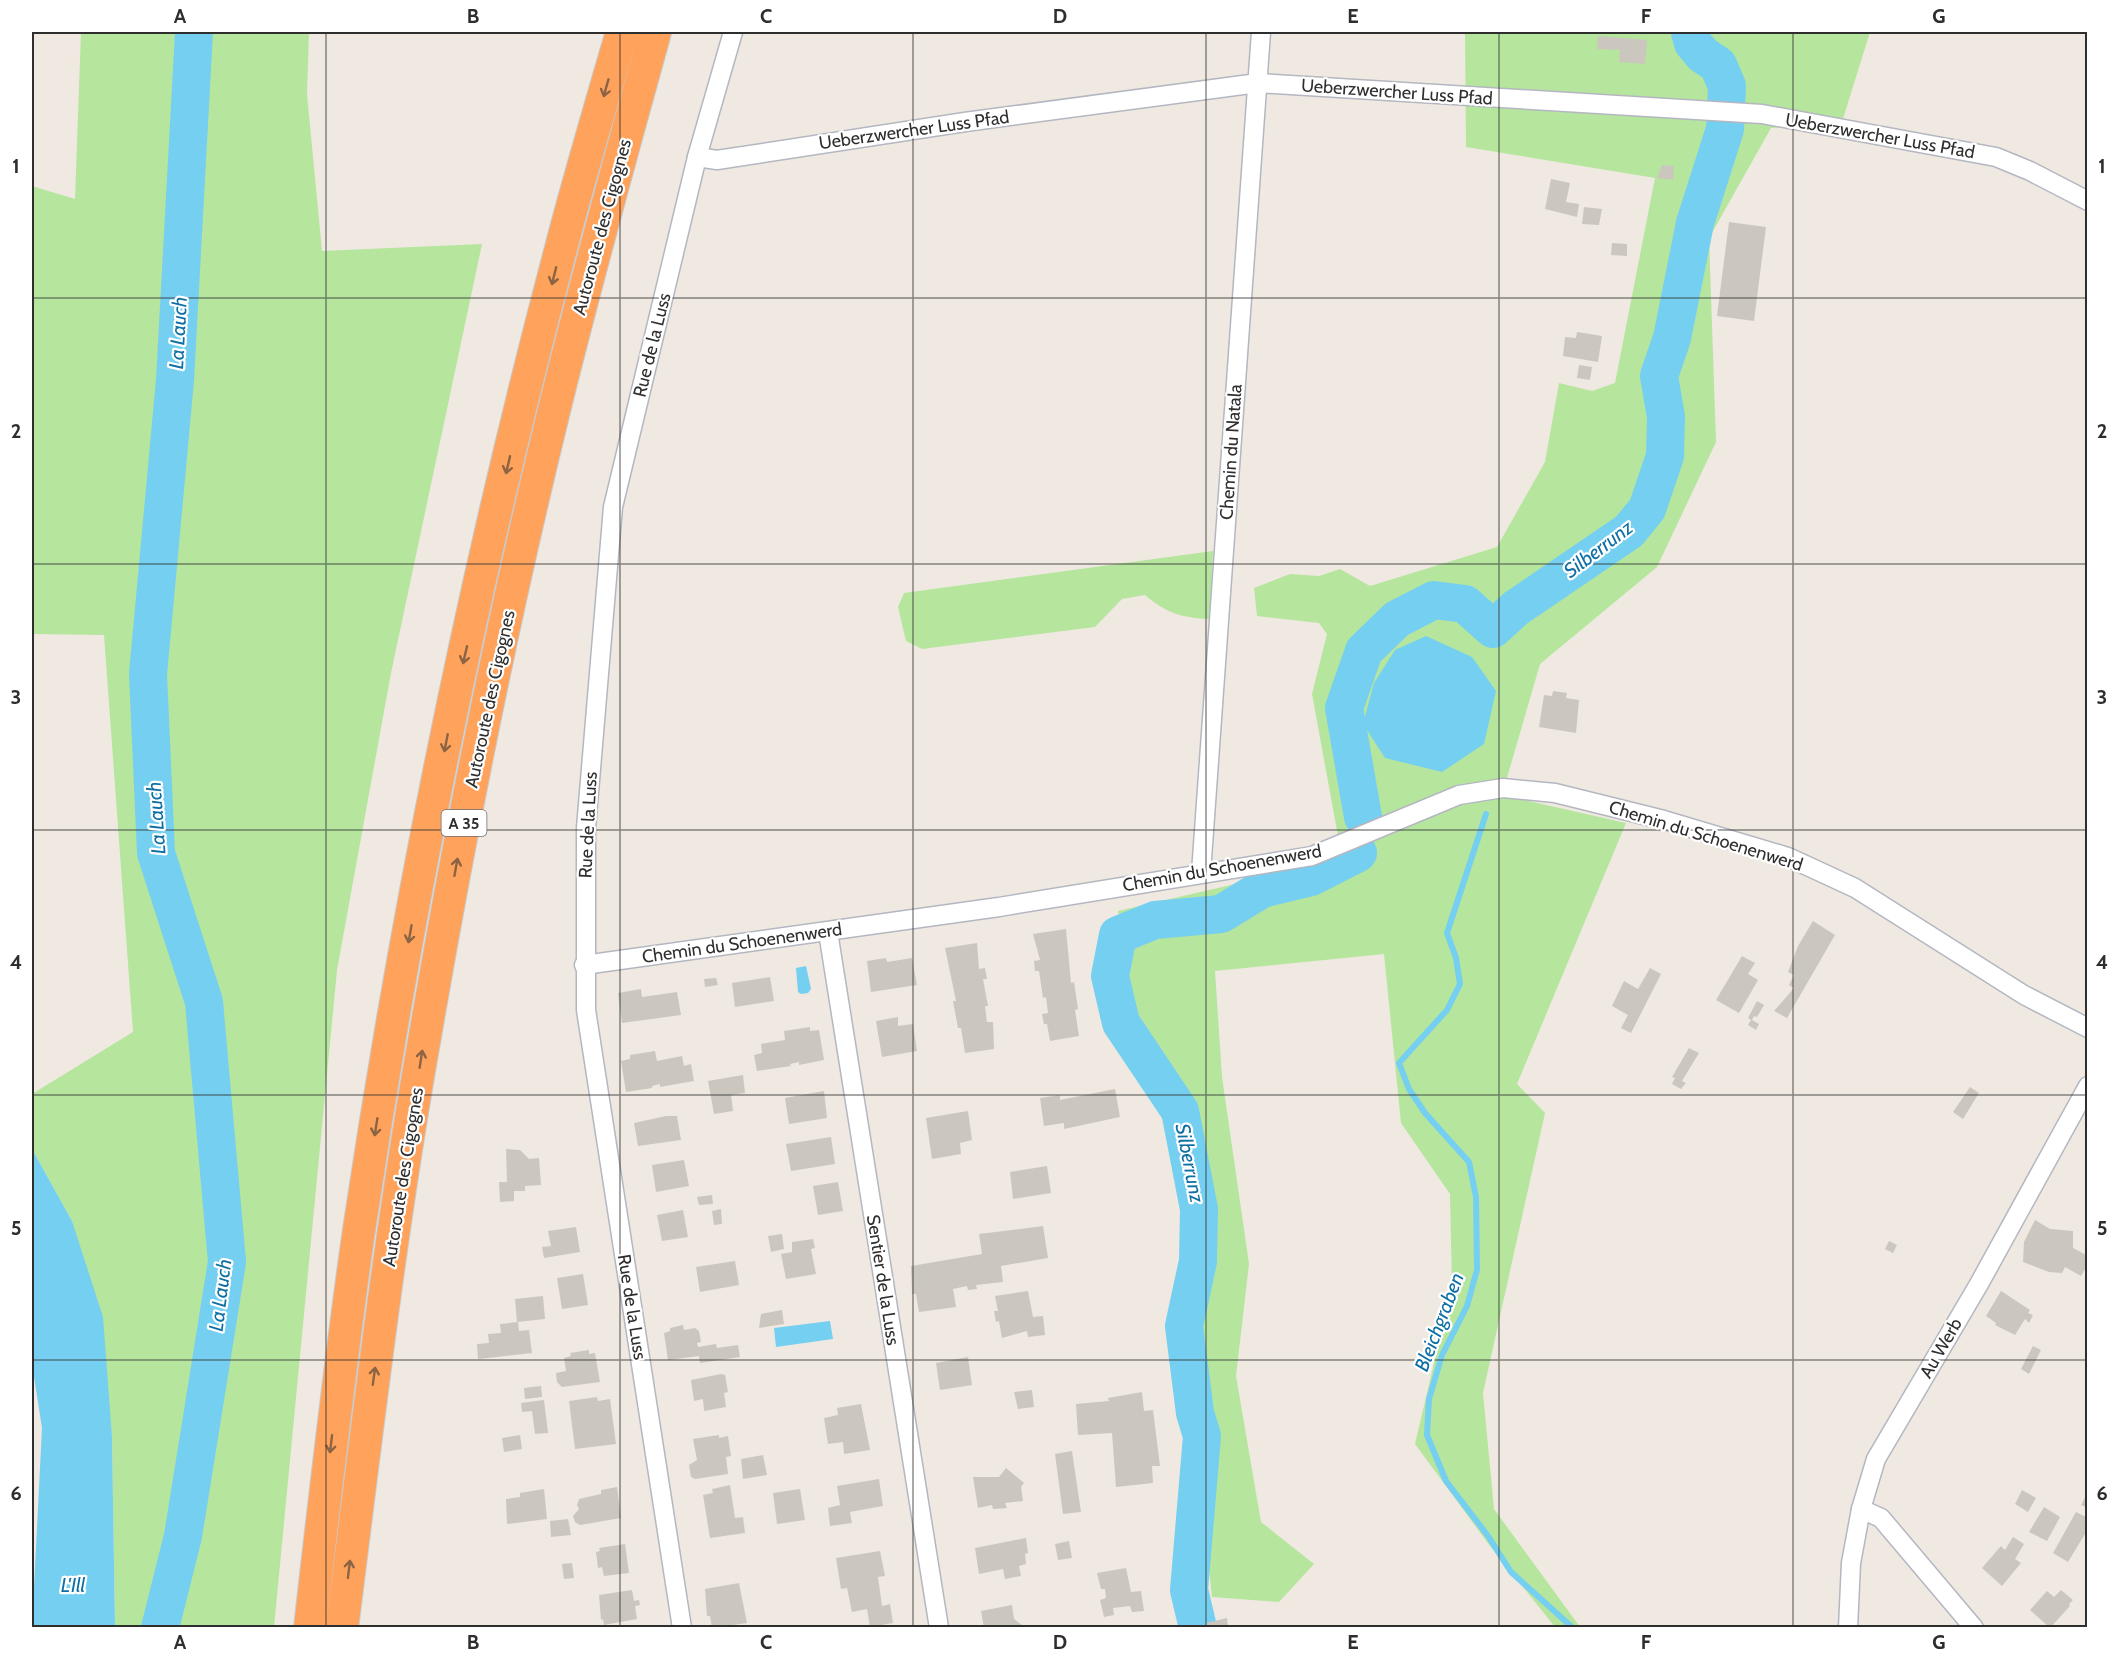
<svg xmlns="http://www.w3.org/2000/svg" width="2119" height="1659" font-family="Cabin,sans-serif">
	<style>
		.green { fill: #b6e59e }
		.water { fill: #75cff0 }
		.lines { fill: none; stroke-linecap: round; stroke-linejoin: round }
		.stream { stroke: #75cff0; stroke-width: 6 }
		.river { stroke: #75cff0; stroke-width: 38 }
		.building { fill: #cbc7bf }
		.street-casing { stroke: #b4b7c1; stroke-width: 21 }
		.highway-casing { stroke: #c9c9c9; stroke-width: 34 }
		.street { stroke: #fff; stroke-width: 18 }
		.highway { stroke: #ffa35c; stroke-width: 32 }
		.oneway { stroke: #8c6343 }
		.grid { fill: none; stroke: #2e2e2e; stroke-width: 1.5; stroke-opacity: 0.55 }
		.labels { text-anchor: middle; stroke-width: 4.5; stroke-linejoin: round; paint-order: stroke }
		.shield { fill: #fff; stroke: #6d6d6d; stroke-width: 1.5 }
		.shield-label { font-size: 16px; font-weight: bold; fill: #2e2e2e }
		.street-label { font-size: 18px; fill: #2e2e2e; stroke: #fff }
		.water-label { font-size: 20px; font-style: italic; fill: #0d6fa3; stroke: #fff }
		.neatline { fill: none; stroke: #2e2e2e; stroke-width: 2 }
		.grid-label { font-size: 20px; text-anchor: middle; font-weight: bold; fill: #2e2e2e }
	</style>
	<rect width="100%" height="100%" fill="#efe9e1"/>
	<g class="green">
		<polygon points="81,32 309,32 307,94 322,251 482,244 391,673 337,970 274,1627 115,1627 112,1437 72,1221 32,1149 32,1094 133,1032 104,635 32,634 32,186 75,199"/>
		<polygon points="1465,32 1870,32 1842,122 1771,128 1709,238 1716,442 1657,567 1540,664 1502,795 1626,823 1517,1084 1545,1113 1483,1393 1494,1509 1580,1627 1555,1627 1490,1546 1415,1444 1452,1287 1450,1194 1401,1123 1384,954 1215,971 1222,1077 1249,1264 1236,1376 1261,1522 1314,1564 1279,1602 1212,1597 1182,1324 1201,1144 1136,1052 1118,911 1261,878 1340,847 1312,694 1327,634 1319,623 1257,616 1254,588 1290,574 1319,576 1340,569 1370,586 1497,547 1545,462 1559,383 1592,391 1615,383 1655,178 1466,147"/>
		<path d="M1213 551 1210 619C1182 618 1166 613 1145 595L1122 599 1095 627 922 649 906 641 898 607 904 593Z"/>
	</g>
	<g class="water">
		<polygon points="1426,636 1472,657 1496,691 1484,744 1442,772 1385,758 1363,724 1374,683 1395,650"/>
		<polygon points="806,966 811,989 808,993 801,994 798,992 796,968"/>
		<polygon points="32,1149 72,1221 103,1317 112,1437 115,1627 32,1627 42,1428 32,1364"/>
		<polygon points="830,1321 833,1339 776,1347 774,1328"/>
	</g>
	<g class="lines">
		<polyline class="stream" points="1486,814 1447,933 1456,958 1460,984 1447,1010 1399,1063 1409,1089 1425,1113 1469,1162 1476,1197 1477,1270 1467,1306 1442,1355 1429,1399 1427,1435 1446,1481 1488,1536 1511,1572 1573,1628"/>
		<g class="river">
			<polyline points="1363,817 1344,708 1364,651 1397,619 1434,600 1465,604 1493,629 1516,608 1629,531 1647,509 1665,456 1666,417 1659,376 1672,338 1695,223 1725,129 1727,86 1718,65 1703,55 1693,43 1690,32"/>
			<polyline points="160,1628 183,1536 227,1262 204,1002 156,853 148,674 175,380 194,32"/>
			<polyline points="1198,1628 1189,1590 1202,1436 1195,1413 1184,1326 1198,1261 1199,1209 1180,1111 1121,1023 1110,976 1118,935 1155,920 1221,914 1262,889 1311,877 1358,853"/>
		</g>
	</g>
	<g class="building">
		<polygon points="1598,36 1647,40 1645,64 1619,62 1620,50 1597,49"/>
		<polygon points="1662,165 1674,166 1673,180 1657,178"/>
		<polygon points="1551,179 1570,183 1566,202 1579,204 1577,217 1545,209"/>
		<polygon points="1584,207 1602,209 1599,225 1582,224"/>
		<polygon points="1729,222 1766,227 1754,321 1717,316"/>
		<polygon points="1612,243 1627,244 1627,256 1611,255"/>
		<polygon points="1577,332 1602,336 1598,362 1563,356 1565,337 1576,338"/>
		<polygon points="1579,365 1592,367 1590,380 1577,378"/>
		<polygon points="1553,691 1567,693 1566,698 1579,700 1576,733 1539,727 1544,695 1552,696"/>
		<polygon points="1813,921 1835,935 1787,1018 1774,1011 1794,988 1789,985 1794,975 1788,972 1798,946"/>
		<polygon points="1066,929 1071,983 1074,982 1078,1009 1075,1010 1079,1036 1050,1041 1047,1024 1044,1024 1042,1014 1048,1013 1046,997 1043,998 1039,971 1035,971 1034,961 1040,960 1033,934"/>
		<polygon points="977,943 979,969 985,968 987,979 983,979 988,1006 985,1006 987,1022 993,1022 994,1049 965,1053 961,1028 958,1028 953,1001 956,1001 945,948"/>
		<polygon points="1742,956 1755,963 1748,974 1758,980 1739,1013 1716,1000"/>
		<polygon points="886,958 887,962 912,958 917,985 871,992 867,961"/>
		<polygon points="1650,968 1661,974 1631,1033 1621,1028 1628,1015 1612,1006 1624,981 1638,989"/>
		<polygon points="770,977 774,1001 735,1007 732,983"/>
		<polygon points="716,978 718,985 705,987 704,979"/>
		<polygon points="641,989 642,997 677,992 681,1015 622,1023 618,993"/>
		<polygon points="1757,1001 1764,1005 1757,1017 1754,1016 1752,1020 1759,1024 1756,1030 1748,1025 1751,1020 1748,1018"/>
		<polygon points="898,1017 898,1026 913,1024 917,1051 882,1057 876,1021"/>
		<polygon points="810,1027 810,1031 819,1030 824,1060 799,1065 799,1062 790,1064 791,1066 757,1071 754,1055 762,1053 761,1044 785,1040 784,1031"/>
		<polygon points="1689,1048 1699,1053 1682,1081 1686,1083 1681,1089 1672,1084 1675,1078 1672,1077"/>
		<polygon points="655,1051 657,1061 682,1056 684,1066 691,1064 694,1081 660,1087 660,1084 652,1086 652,1088 626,1092 621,1061 630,1059 630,1055"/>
		<polygon points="743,1075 745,1093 731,1095 733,1111 714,1114 708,1081"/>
		<polygon points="1970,1087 1979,1093 1963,1119 1953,1112"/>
		<polygon points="1115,1089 1120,1117 1064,1129 1064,1123 1044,1126 1040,1098 1060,1095 1060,1100"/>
		<polygon points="824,1091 827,1118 789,1124 785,1098"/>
		<polygon points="968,1111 972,1140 960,1143 961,1154 932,1159 926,1118"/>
		<polygon points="666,1116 677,1116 681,1140 638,1146 634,1123"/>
		<polygon points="831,1137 835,1164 791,1171 786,1144"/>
		<polygon points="506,1149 520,1150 529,1159 539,1158 541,1185 525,1186 525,1191 514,1191 514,1201 500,1202 499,1182 507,1182"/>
		<polygon points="684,1160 689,1186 656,1192 652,1165"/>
		<polygon points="1047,1166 1051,1193 1013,1199 1010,1172"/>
		<polygon points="838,1182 843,1211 818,1215 813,1186"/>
		<polygon points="712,1195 713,1204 699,1205 697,1197"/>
		<polygon points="721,1209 722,1224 714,1225 712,1211"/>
		<polygon points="683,1210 688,1237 662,1241 657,1215"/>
		<polygon points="2035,1220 2050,1229 2073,1231 2073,1248 2088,1256 2088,1264 2081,1276 2065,1267 2062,1273 2049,1272 2023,1262 2024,1242"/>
		<polygon points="1043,1226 1048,1258 1001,1266 1003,1282 976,1285 977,1289 968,1290 967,1286 953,1289 956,1307 919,1312 916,1294 912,1294 911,1266 982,1254 979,1234"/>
		<polygon points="576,1227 580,1252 544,1258 542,1247 551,1246 548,1231"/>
		<polygon points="782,1234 784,1249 771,1252 768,1236"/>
		<polygon points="813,1239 815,1248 811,1249 816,1274 786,1279 781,1254 792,1252 792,1242"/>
		<polygon points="1889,1241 1897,1245 1893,1253 1885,1249"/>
		<polygon points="735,1261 739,1285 700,1292 696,1267"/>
		<polygon points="583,1274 588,1305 562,1309 557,1278"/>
		<polygon points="1028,1291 1033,1317 1043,1316 1045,1335 1028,1337 1027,1331 1002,1338 999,1321 996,1322 994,1311 998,1311 995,1296"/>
		<polygon points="2001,1291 2030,1310 2028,1313 2033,1315 2029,1323 2025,1319 2015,1335 1995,1325 1996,1323 1986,1316"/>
		<polygon points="543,1296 545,1319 517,1322 515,1299"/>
		<polygon points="782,1310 784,1324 759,1328 761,1314"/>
		<polygon points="518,1322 519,1331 529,1330 532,1353 478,1359 477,1344 489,1343 488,1334 501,1333 500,1324"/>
		<polygon points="683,1325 684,1330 695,1328 699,1331 701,1342 697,1343 698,1347 716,1344 717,1348 738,1345 740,1357 700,1363 699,1356 668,1360 664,1333 670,1331 670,1328"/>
		<polygon points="2033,1346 2041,1350 2029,1374 2021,1369"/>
		<polygon points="589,1350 589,1354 595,1353 600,1382 562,1387 557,1382 556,1373 566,1371 564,1358 571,1356 570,1353"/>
		<polygon points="968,1357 972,1385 940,1390 936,1363"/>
		<polygon points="721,1374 725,1375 728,1392 724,1393 726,1407 704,1411 703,1399 694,1401 691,1380"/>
		<polygon points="541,1386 542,1397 525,1399 524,1388"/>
		<polygon points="1032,1390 1034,1407 1018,1409 1014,1392"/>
		<polygon points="1142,1392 1144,1411 1153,1410 1160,1466 1152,1466 1153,1483 1116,1487 1112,1433 1078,1435 1076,1404 1109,1401 1108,1398"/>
		<polygon points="597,1397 598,1401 610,1399 616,1444 575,1449 569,1401"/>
		<polygon points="544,1400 548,1433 535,1434 532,1411 522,1412 521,1403"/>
		<polygon points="861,1404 870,1450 844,1454 843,1442 828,1444 824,1418 838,1415 837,1408"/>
		<polygon points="520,1435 522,1449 504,1452 502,1438"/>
		<polygon points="719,1435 719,1438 728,1436 731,1456 726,1457 728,1474 695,1479 691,1477 689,1465 697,1460 693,1439"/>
		<polygon points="1072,1451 1081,1512 1063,1514 1055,1454"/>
		<polygon points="763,1455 767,1475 743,1479 741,1459"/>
		<polygon points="1006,1468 1024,1483 1021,1487 1023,1501 1005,1503 1007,1508 993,1509 992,1505 978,1508 973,1477 999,1477"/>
		<polygon points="879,1479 883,1506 850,1512 852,1523 830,1526 828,1508 840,1505 837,1486"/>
		<polygon points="730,1485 735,1518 743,1517 745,1533 710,1538 703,1495 713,1493 712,1489"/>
		<polygon points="617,1487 621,1518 580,1525 575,1522 573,1516 579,1509 577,1505 579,1499 601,1494 601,1490"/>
		<polygon points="544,1489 547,1519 507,1524 506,1499 520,1497 520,1493"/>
		<polygon points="800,1489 805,1520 777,1524 773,1493"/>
		<polygon points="2022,1490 2036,1498 2028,1512 2015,1504"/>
		<polygon points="2088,1492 2088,1508 2081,1505"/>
		<polygon points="2044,1507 2060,1517 2047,1541 2029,1532"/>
		<polygon points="2076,1512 2088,1518 2088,1529 2068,1562 2053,1553"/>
		<polygon points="568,1519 571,1535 551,1537 550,1521"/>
		<polygon points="2013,1537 2024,1544 2015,1559 2021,1563 2002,1586 1982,1568 2001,1546 2005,1550"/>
		<polygon points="1026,1538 1028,1553 1025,1554 1026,1564 1019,1566 1021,1576 1005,1579 1003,1569 979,1574 975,1548"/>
		<polygon points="1069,1541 1072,1558 1058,1560 1055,1544"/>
		<polygon points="625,1544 629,1573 604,1576 602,1567 598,1568 596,1552 600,1551 599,1548"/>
		<polygon points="880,1551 885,1576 878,1577 882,1606 890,1604 893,1623 870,1627 867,1609 852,1612 847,1588 841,1589 836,1558"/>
		<polygon points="572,1563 574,1578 564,1579 562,1564"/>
		<polygon points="1126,1568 1131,1592 1141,1591 1144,1611 1132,1612 1130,1606 1113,1608 1114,1615 1104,1617 1100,1600 1106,1598 1105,1589 1101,1589 1097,1573"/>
		<polygon points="739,1583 747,1623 712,1628 710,1616 707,1616 705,1589"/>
		<polygon points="632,1590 634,1601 639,1600 640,1605 635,1606 637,1619 604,1625 603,1619 601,1620 599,1595"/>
		<polygon points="2061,1590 2073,1600 2069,1604 2070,1606 2050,1628 2030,1610 2047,1591 2054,1597"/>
		<polygon points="1012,1605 1014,1619 1022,1625 1019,1628 984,1628 981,1611"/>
		<polygon points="1227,1618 1228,1628 1207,1628 1206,1623"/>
	</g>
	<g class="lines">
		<g class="street-casing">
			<g id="street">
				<polyline points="697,157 717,160 965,122 1258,83 1762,114 1996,157 2030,171 2088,201"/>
				<polyline points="1201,873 1261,32"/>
				<polyline points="828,932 939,1628"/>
				<polyline points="584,965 999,907 1312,856 1459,795 1503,788 1555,793 1664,820 1788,857 1855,888 2024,995 2088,1028"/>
				<polyline points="1861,1509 1881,1518 1974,1628"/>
				<polyline points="682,1628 586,1010 586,828 613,507 697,157 733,32"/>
				<polyline points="1848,1628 1851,1563 1861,1509 1876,1459 1979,1284 2088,1086"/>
			</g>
		</g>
		<g class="highway-casing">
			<g id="highway">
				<path d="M310 1628C325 1495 340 1362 359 1230 408 901 475 573 560 252 579 178 601 105 622 32"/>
				<path d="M342 1628C367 1430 390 1232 425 1036 460 832 501 628 550 427 582 294 619 163 655 32"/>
			</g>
		</g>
		<use href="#street" class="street"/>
		<use href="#highway" class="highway"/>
	</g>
	<defs><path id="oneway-shaft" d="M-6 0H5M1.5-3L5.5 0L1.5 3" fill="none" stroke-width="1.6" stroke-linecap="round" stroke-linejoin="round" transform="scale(1.5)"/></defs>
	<g class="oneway">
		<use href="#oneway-shaft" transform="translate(606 88) rotate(106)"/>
		<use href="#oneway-shaft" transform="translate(554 276) rotate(104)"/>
		<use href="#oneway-shaft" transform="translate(508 465) rotate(103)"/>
		<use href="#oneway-shaft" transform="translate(465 655) rotate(103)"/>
		<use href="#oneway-shaft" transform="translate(446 743) rotate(101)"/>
		<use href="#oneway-shaft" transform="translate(456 867) rotate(-80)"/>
		<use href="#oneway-shaft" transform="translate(410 934) rotate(100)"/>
		<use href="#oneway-shaft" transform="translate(421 1059) rotate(-81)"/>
		<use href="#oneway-shaft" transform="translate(376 1127) rotate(99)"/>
		<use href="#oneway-shaft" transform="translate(374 1376) rotate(-82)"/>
		<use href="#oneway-shaft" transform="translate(331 1444) rotate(97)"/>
		<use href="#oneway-shaft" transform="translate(349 1569) rotate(-83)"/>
	</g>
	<path class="grid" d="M326 32V1628M620 32V1628M913 32V1628M1206 32V1628M1499 32V1628M1793 32V1628M32 298H2088M32 564H2088M32 830H2088M32 1095H2088M32 1360H2088"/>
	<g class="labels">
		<rect class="shield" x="441.5" y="810" width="45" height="26" rx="4.5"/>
		<g class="shield-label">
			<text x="464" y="829">A 35</text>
		</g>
		<g class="street-label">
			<text transform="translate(1397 92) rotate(4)" y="6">Ueberzwercher Luss Pfad</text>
			<text transform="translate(914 130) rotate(-8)" y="6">Ueberzwercher Luss Pfad</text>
			<text transform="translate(1880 136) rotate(10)" y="6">Ueberzwercher Luss Pfad</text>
			<text transform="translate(602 227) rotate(-75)" y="6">Autoroute des Cigognes</text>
			<text transform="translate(652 345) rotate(-76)" y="6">Rue de la Luss</text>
			<text transform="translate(1231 452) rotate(-86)" y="6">Chemin du Natala</text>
			<text transform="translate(490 699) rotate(-78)" y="6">Autoroute des Cigognes</text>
			<text transform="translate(588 825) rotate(-87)" y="6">Rue de la Luss</text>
			<text transform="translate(1706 836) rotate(17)" y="6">Chemin du Schoenenwerd</text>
			<text transform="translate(1222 868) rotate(-10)" y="6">Chemin du Schoenenwerd</text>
			<text transform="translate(742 943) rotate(-8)" y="6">Chemin du Schoenenwerd</text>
			<text transform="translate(403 1177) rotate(-81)" y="6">Autoroute des Cigognes</text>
			<text transform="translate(883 1280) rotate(81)" y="6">Sentier de la Luss</text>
			<text transform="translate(632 1307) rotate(81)" y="6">Rue de la Luss</text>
			<text transform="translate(1941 1348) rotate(-60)" y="6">Au Werb</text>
		</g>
		<g class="water-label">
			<text transform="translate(178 333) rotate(-87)" y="7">La Lauch</text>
			<text transform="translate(1598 549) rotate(-37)" y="7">Silberrunz</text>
			<text transform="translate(156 818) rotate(-94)" y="7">La Lauch</text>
			<text transform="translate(1190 1163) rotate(79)" y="7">Silberrunz</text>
			<text transform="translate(220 1295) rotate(-83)" y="7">La Lauch</text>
			<text transform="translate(1439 1322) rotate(-69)" y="7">Bleichgraben</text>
			<text x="73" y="1592">L'Ill</text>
		</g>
	</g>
	<rect width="2119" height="1659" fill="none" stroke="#ffffff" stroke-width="66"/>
	<rect x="33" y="33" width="2053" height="1593" class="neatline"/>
	<g class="grid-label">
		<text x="180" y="23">A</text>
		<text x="473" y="23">B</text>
		<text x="766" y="23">C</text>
		<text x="1060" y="23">D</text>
		<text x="1353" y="23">E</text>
		<text x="1646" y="23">F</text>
		<text x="1939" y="23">G</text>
		<text x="16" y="173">1</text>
		<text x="2102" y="173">1</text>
		<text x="16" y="438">2</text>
		<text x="2102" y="438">2</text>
		<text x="16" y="704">3</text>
		<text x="2102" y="704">3</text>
		<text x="16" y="969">4</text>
		<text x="2102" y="969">4</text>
		<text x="16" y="1235">5</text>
		<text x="2102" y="1235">5</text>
		<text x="16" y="1500">6</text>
		<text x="2102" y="1500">6</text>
		<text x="180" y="1649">A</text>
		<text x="473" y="1649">B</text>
		<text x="766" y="1649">C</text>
		<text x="1060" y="1649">D</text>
		<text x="1353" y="1649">E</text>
		<text x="1646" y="1649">F</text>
		<text x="1939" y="1649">G</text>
	</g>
</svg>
